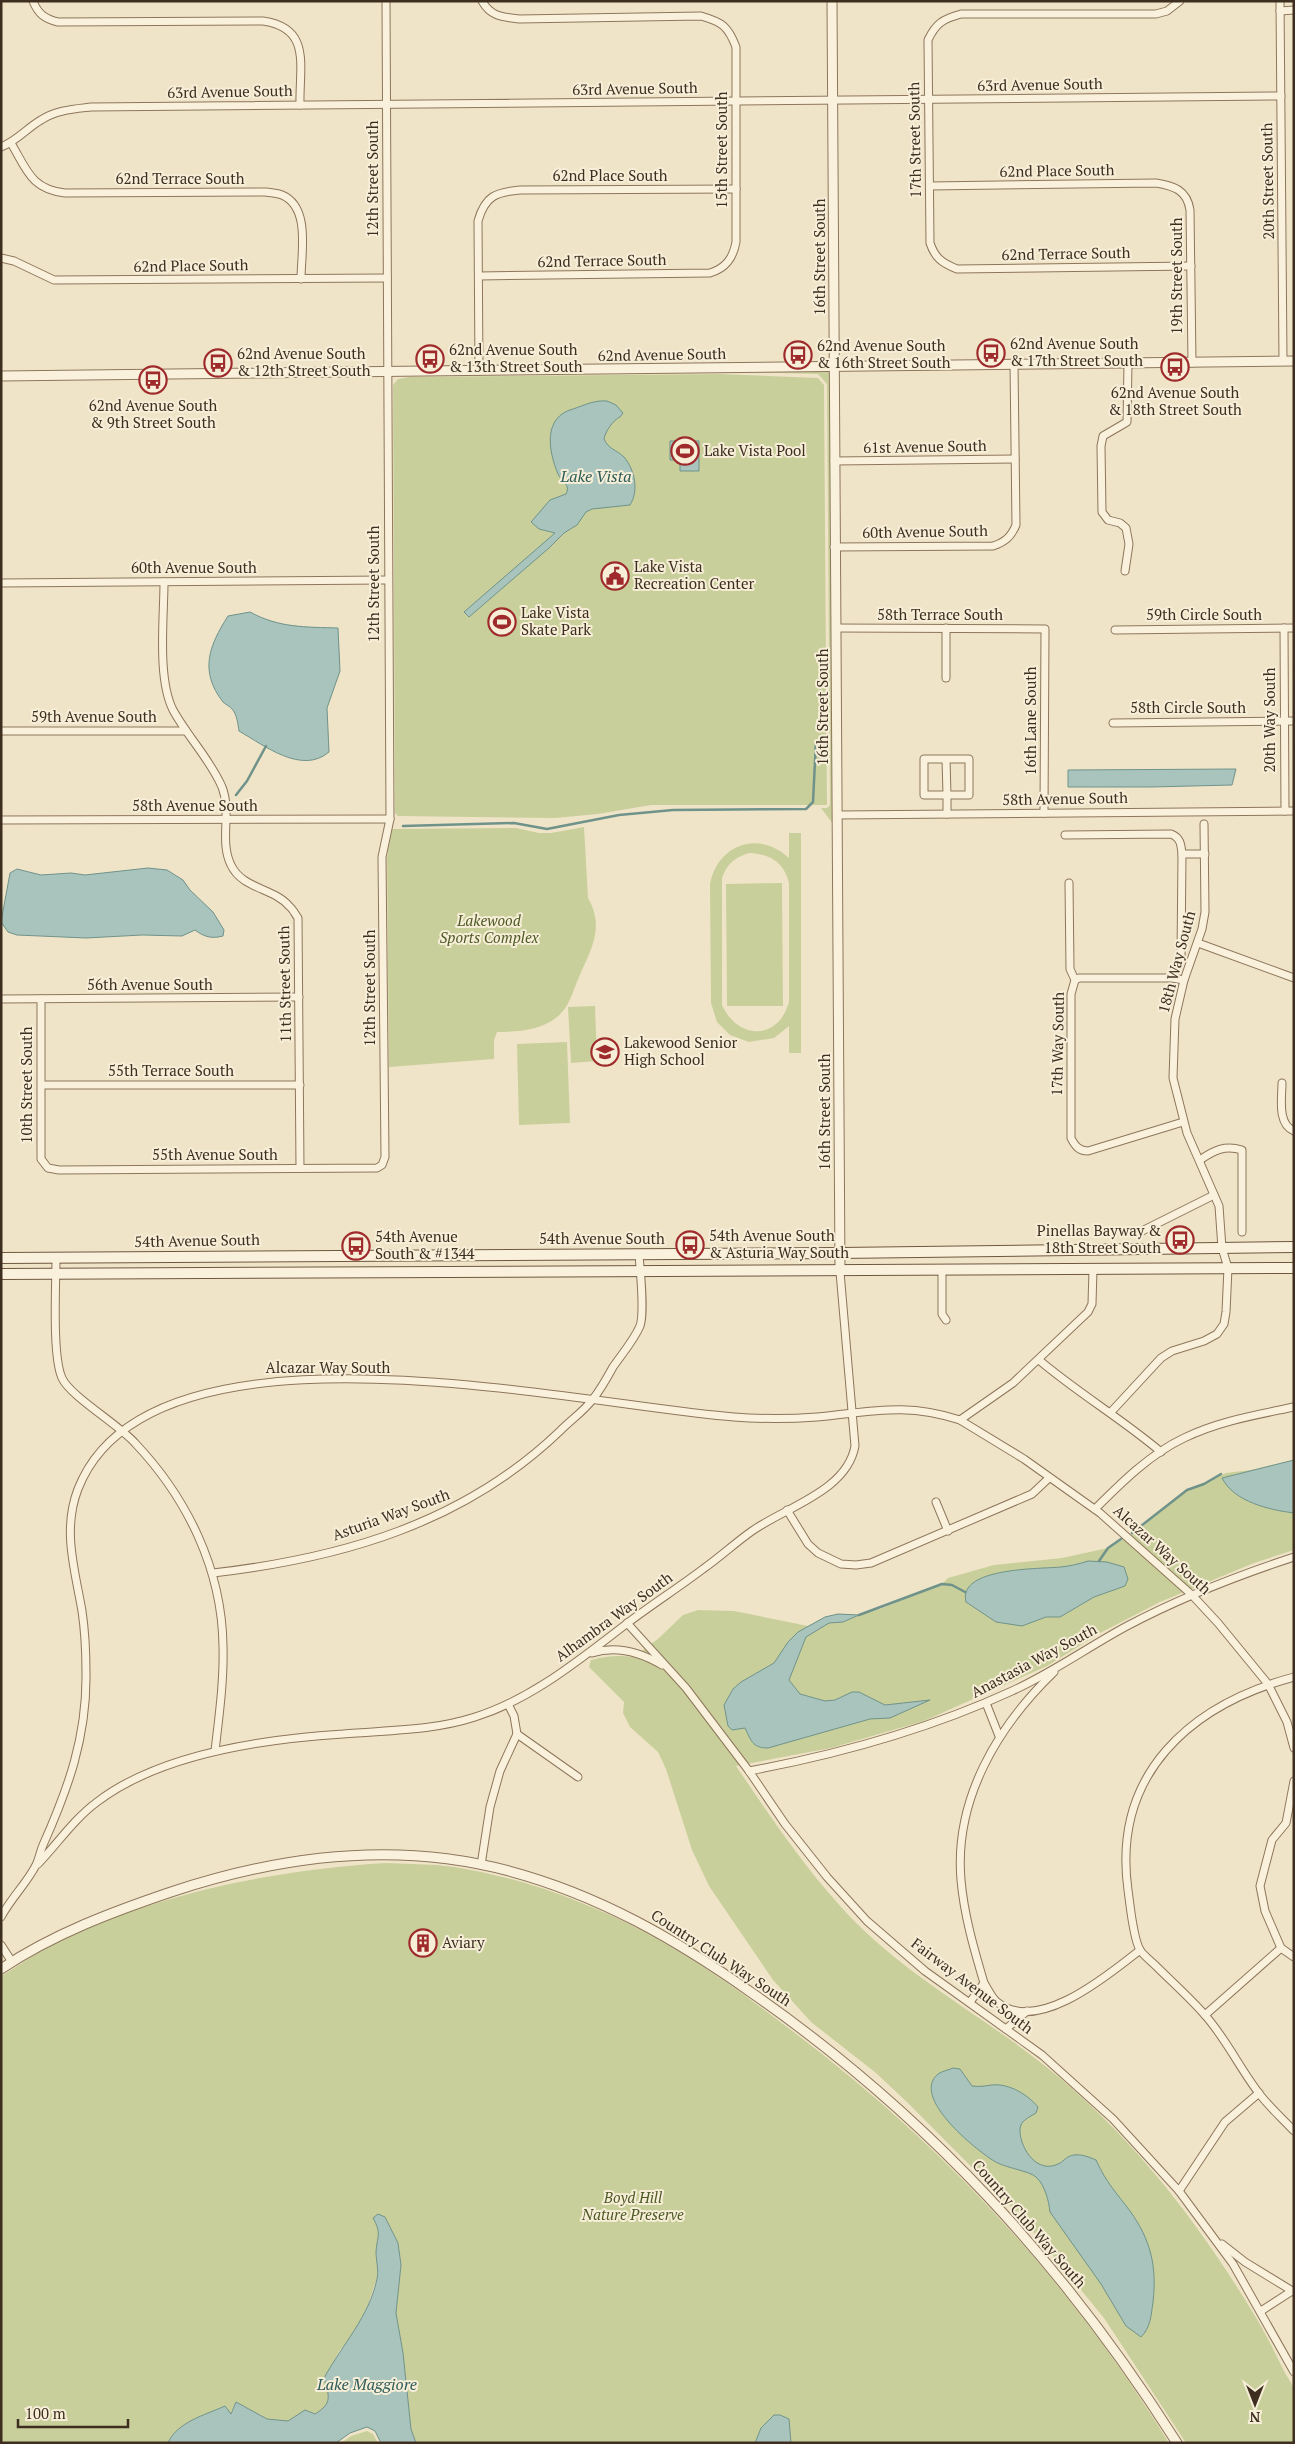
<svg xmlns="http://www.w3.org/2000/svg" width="1295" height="2444" font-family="'PT Serif',serif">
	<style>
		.green { fill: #c9cf9b; fill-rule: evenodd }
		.water { fill: #a9c4bc; stroke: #6f938a }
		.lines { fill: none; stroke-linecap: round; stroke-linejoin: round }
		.stream { stroke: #6f938a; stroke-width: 2.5 }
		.minor-casing { stroke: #8d765c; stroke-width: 9 }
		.tertiary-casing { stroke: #8d765c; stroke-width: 11 }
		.secondary-casing { stroke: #6f573f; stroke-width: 12 }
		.minor { stroke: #faf1dc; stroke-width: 7 }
		.tertiary { stroke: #faf1dc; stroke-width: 9 }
		.secondary { stroke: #faf1dc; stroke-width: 10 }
		.labels { text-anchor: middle; stroke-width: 4; stroke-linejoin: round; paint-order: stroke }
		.street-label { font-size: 15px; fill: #3d2e20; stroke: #f7eed8 }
		.poi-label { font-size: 15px; fill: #3d2e20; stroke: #f7eed8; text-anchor: start }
		.park-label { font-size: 15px; font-style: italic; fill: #4d5a26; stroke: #f7eed8 }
		.water-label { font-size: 16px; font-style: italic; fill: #2f5d5a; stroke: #f7eed8 }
	</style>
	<rect width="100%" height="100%" fill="#f0e4c8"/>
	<g class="green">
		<polygon points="831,371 833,824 821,808 827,808 830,805 827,384 818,374 749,372"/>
		<polygon points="719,374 818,378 824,385 827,805 651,805 598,814 555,818 398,816 395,813 393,385 398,379 409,377"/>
		<path d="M584 827 588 898C605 928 591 949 579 977 574 988 570 1004 562 1012 547 1030 519 1032 497 1032L494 1040V1059L389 1067 387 858 391 829 516 828 539 833H551Z"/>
		<path d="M789 833H801V1053H789V1026L774 1038 749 1042 730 1035 717 1022 711 1003 710 884C718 844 759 830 789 858ZM749 853C770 854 784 862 789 883V1002C778 1041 738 1040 722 1005V878C727 864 735 857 749 853Z"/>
		<polygon points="782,883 783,1006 727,1006 726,884"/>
		<polygon points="595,1006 597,1061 571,1063 568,1007"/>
		<polygon points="567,1042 570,1123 519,1125 517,1044"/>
		<path d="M1294 1460V1550L1254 1563 1160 1602 1102 1632 1047 1666 924 1721 831 1748 736 1766C779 1829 822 1895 880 1945 932 1990 991 2023 1044 2065 1132 2135 1201 2225 1258 2321 1268 2338 1276 2355 1285 2373 1288 2378 1292 2383 1294 2389 1295 2402 1294 2428 1294 2443H1186L1104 2318 1021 2217 909 2104 876 2073 811 2022 773 1980 709 1886 692 1850 666 1769 658 1752 630 1727 623 1713 624 1702 589 1667 591 1660C606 1656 618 1655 634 1657L659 1638 683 1615 698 1610 734 1611 808 1626 825 1617 838 1614 859 1615 880 1609 942 1584 948 1578 994 1565 1062 1558 1108 1548 1137 1531 1187 1490 1226 1473 1251 1470Z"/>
		<path d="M386 1863C403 1864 420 1864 437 1865 480 1869 539 1885 579 1902 652 1930 718 1974 779 2021 937 2138 1066 2276 1169 2443H416L411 2429 403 2353 396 2313 401 2265 398 2243 385 2217 373 2218 379 2229 377 2278 368 2305 351 2339 340 2350 324 2378C329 2396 333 2403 315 2414L305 2410 288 2421 267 2419 236 2402 230 2414 225 2406C205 2415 177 2422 168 2443H1V1976C15 1968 29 1958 43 1950 146 1895 271 1870 386 1863Z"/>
		<polygon points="367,2431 373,2434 378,2443 341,2443 351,2436"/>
	</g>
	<g class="water">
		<path d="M607 401 616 405 623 413 620 417C613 420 605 432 604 439 608 449 617 450 624 457 635 470 639 491 630 505L592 509 586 512 577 525 564 533 549 548 469 617 464 612 555 533 539 529 531 522 550 500 566 494C571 485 562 482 558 474 548 450 543 417 573 409 585 405 594 400 607 401Z"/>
		<polygon points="670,441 699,441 699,471 680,471 680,460 670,460"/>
		<path d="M250 612C279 628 306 627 338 628L340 671 327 708 329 752C302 775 265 746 239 731 238 725 237 714 232 709 230 706 226 705 223 702 199 671 209 646 228 616Z"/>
		<polygon points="1236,769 1232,785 1151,787 1068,787 1068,770"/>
		<path d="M148 868 167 870 183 880 190 890 213 912 224 930 223 936C212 939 204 937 195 930L182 936 142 935 86 938 17 935 8 932 1 922 10 873 17 869 41 875 71 873 85 875Z"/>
		<path d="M1294 1460V1513C1270 1510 1234 1502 1222 1478Z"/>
		<path d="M1088 1561 1107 1562 1124 1567 1128 1579 1125 1586 1094 1597 1060 1617H1046L1022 1626 996 1622 966 1602C957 1567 1041 1569 1061 1567 1070 1566 1079 1564 1088 1561Z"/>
		<path d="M838 1614 859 1615 843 1622 829 1623 806 1637 789 1680 800 1694 825 1701 835 1700 852 1692H859L885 1705 930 1700 890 1718 870 1719 768 1748C752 1748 751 1740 745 1728L732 1730 728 1726 724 1705 733 1689 741 1682 774 1663 788 1642 798 1632 825 1617Z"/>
		<path d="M953 2068 960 2069 972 2086C980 2087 984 2086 992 2085 1009 2083 1028 2095 1038 2107L1036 2113C1028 2118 1019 2121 1020 2132 1021 2149 1037 2174 1058 2164 1065 2161 1066 2156 1074 2155 1082 2154 1089 2157 1096 2160 1107 2184 1116 2192 1130 2211 1151 2240 1157 2267 1153 2302 1151 2315 1151 2327 1141 2337L1126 2326 1101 2284 1050 2212C1049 2202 1045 2185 1036 2177 1030 2171 1005 2168 994 2161 976 2150 910 2097 938 2074 942 2071 949 2070 953 2068Z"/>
		<path d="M378 2214 385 2217 398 2243 401 2265 396 2313 403 2353 411 2429 416 2443H381L375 2431 367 2427 350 2433 336 2443H168C177 2422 205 2415 225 2406L231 2414 236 2402 267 2419 288 2421 305 2410 315 2414C333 2403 329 2396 324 2378 342 2345 369 2317 377 2279 379 2270 376 2261 376 2252 377 2236 382 2234 373 2218Z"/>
		<polygon points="774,2415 780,2415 789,2419 791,2443 755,2443 761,2428"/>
	</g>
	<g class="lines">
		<g class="stream">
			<polyline points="236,795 247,781 266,746"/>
			<polyline points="403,826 514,823 547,829 619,815 673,810 806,809 813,802 816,741"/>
			<polyline points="1132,1533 1187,1490 1204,1484 1221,1474"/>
			<polyline points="1099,1561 1108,1548 1121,1539"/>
			<polyline points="859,1615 942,1584 952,1585 965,1592"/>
		</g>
		<g class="minor-casing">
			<g id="minor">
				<path d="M33 1C38 14 45 19 58 22L263 21C312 28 299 66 300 105"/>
				<path d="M1180 1 1167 11 1156 14H961C943 19 936 23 928 40L930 243C935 258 942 263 957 269L1191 266"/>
				<polyline points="1280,1 1283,361"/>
				<polyline points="1280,11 1294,10"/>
				<path d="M11 143C27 170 31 189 65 193L266 192C271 193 277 193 282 195 311 207 301 254 301 279"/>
				<path d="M1 147C17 141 27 128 41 120 56 110 74 109 91 107L1281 96"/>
				<path d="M930 186 1156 183C1174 186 1187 190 1190 210L1192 363"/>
				<polyline points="1,258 14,261 54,280 387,278"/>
				<path d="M479 276 710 273C726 268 733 258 736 242V47C728 26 722 22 701 16L519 19C503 17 491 17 482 1"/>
				<path d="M479 371 478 221C485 196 496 192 520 190L736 189"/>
				<polyline points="834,461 1015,459"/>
				<path d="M834 547 993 546C1005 542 1011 537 1016 525L1014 364"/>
				<polyline points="1125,571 1129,544 1126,528 1120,523 1108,520 1102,512 1101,446 1103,436 1127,422 1128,363"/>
				<path d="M164 582C164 618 157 678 173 710 187 736 210 759 222 787 232 812 219 841 231 865 242 889 274 888 289 906 293 909 295 914 298 918L300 1168"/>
				<polyline points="1,583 387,580"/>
				<polyline points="836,628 1045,629 1044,813"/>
				<polyline points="1284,628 1285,811"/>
				<polyline points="1115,630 1294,628"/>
				<polyline points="946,678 946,628"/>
				<polyline points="1113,723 1294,721"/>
				<polyline points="1,731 186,731"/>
				<polyline points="946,759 947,795 969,795 969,759 924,759 924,795 947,795 947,814"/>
				<polyline points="837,815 1294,811"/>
				<polyline points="1,820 390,819"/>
				<path d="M1065 835 1171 834C1181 838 1181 845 1182 854"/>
				<path d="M1069 883 1070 969 1075 980 1071 994V1138C1075 1146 1079 1151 1088 1151L1183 1122"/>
				<polyline points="1198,943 1294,978"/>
				<polyline points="1181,957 1182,854 1205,854"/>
				<polyline points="1075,980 1079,978 1172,978 1184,980"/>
				<polyline points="1,999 299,997"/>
				<polyline points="41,999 41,1159 48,1168 59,1170 377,1168 382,1165 385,1157 382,857 390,819 386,1"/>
				<path d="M1282 1083C1282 1098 1277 1124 1294 1131"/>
				<polyline points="42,1085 300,1085"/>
				<path d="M1200 1160C1214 1150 1225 1145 1242 1150V1232"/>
				<polyline points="1142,1231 1214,1195"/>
				<path d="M56 1258C56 1285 52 1356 62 1378 70 1396 118 1424 135 1443 187 1498 222 1569 223 1646 224 1681 219 1716 215 1751"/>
				<polyline points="942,1271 942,1314 946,1320"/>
				<path d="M1039 1360C1078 1393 1122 1419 1161 1452"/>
				<polyline points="1111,1412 1161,1358 1172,1351 1204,1341 1217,1334 1224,1324 1226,1312 1228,1268 1222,1248 1219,1206 1187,1133 1173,1078 1175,1019 1184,980 1202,929 1205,912 1204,824"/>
				<polyline points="960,1420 1024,1459 1100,1513 1192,1595 1218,1623 1268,1684 1287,1722 1294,1748"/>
				<polyline points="936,1502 948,1531"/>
				<path d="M1095 1509C1121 1483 1150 1454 1184 1438 1219 1421 1256 1415 1294 1407"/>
				<polyline points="787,1510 808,1544 818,1553 841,1564 856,1565 871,1563 1032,1494 1049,1478"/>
				<path d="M213 1573C343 1558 464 1523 560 1431 571 1420 584 1411 593 1399 601 1389 607 1378 613 1367 622 1354 634 1340 640 1326 645 1312 640 1270 639 1254"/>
				<polyline points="627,1623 686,1688 749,1771 785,1824 827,1877 867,1921 925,1971 1042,2055 1113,2119 1179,2191 1233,2264 1294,2372"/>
				<path d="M592 1653C617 1645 640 1652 662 1665"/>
				<path d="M1294 1677C1190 1705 1112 1774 1128 1890 1130 1904 1133 1938 1140 1950 1143 1955 1151 1961 1156 1966 1172 1982 1189 1997 1204 2014 1225 2037 1239 2067 1258 2092 1268 2106 1282 2118 1294 2131"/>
				<polyline points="986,1703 999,1736"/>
				<polyline points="517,1734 578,1777"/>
				<path d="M749 1771C840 1754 927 1730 1012 1691 1052 1673 1088 1647 1127 1626 1180 1598 1236 1576 1294 1557"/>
				<polyline points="1294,1781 1286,1823 1272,1840 1260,1886 1265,1911 1281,1948 1294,1957"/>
				<path d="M38 1864C58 1843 74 1819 97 1802 161 1753 264 1739 343 1734 388 1730 432 1731 475 1717 532 1699 579 1660 625 1625 651 1605 678 1588 703 1569 720 1557 735 1543 752 1531 786 1507 847 1491 855 1446L840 1272"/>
				<polyline points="481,1865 490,1807 500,1771 517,1734 514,1716 508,1704"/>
				<path d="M1 1917C11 1898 27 1883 36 1865 39 1859 40 1852 43 1845 68 1789 87 1737 86 1673 86 1653 85 1631 82 1611 75 1570 62 1530 78 1489 150 1303 582 1406 734 1417 761 1419 789 1419 817 1417 871 1412 905 1402 960 1420L1013 1383 1088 1312 1092 1304 1093 1269"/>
				<polyline points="1,1945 12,1962"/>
				<path d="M984 1983C988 1989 992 1998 997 2002 1037 2035 1108 1975 1140 1950"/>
				<path d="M970 2002 984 1983C974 1949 964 1915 961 1880 954 1799 998 1726 1054 1672"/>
				<polyline points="1205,2015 1281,1948"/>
				<polyline points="1006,2029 1027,2011"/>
				<polyline points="1179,2191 1225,2122 1259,2093"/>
				<polyline points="1222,2244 1245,2262 1294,2292"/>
				<polyline points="1261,2311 1292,2291"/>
			</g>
		</g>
		<g class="tertiary-casing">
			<g id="tertiary">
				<polyline points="832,1 840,1272"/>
				<polyline points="1,376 1294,361"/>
				<path d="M1 1969C53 1934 112 1912 171 1892 279 1856 397 1841 509 1871 599 1895 677 1940 752 1993 927 2115 1063 2263 1177 2443"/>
			</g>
		</g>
		<g class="secondary-casing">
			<g id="secondary">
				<polyline points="1,1258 840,1253 1294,1247"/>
				<polyline points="1,1274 1294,1268"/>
			</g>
		</g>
		<use href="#minor" class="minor"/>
		<use href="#tertiary" class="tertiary"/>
		<use href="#secondary" class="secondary"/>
	</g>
	<defs>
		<g id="bus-ring" transform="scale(1.4375)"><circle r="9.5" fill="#f7eed8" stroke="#9e2a2b" stroke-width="1.5"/><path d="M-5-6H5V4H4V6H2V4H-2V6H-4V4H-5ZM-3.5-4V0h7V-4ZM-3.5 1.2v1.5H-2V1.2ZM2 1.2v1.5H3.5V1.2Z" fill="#9e2a2b"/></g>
		<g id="stadium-ring" transform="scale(1.4375)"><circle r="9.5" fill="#f7eed8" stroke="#9e2a2b" stroke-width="1.5"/><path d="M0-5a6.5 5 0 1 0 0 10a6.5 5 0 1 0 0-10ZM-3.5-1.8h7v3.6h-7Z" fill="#9e2a2b"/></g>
		<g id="civic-ring" transform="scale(1.4375)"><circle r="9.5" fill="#f7eed8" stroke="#9e2a2b" stroke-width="1.5"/><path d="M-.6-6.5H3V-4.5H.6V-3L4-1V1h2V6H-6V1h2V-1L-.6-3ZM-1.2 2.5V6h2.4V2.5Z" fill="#9e2a2b"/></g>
		<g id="school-ring" transform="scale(1.4375)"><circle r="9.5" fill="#f7eed8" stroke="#9e2a2b" stroke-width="1.5"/><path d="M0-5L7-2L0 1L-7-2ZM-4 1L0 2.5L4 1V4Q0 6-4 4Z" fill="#9e2a2b"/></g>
		<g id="building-ring" transform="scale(1.4375)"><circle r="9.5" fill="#f7eed8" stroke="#9e2a2b" stroke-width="1.5"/><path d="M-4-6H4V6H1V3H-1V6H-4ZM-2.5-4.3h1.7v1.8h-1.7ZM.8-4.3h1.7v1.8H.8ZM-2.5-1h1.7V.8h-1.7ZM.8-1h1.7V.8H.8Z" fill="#9e2a2b"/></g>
	</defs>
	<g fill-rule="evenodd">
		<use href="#bus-ring" x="991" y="353"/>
		<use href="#bus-ring" x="798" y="355"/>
		<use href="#bus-ring" x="430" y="359"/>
		<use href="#bus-ring" x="218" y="363"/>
		<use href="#bus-ring" x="1175" y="367"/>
		<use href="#bus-ring" x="153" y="380"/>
		<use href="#stadium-ring" x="685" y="451"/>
		<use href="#civic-ring" x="615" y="576"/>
		<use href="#stadium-ring" x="502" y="622"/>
		<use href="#school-ring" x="605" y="1052"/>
		<use href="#bus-ring" x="1180" y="1240"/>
		<use href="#bus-ring" x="690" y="1245"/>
		<use href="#bus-ring" x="356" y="1246"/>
		<use href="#building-ring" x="423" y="1943"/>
	</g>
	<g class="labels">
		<g class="street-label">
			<text transform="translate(1040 85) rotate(-1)" y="5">63rd Avenue South</text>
			<text transform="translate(635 89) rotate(-1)" y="5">63rd Avenue South</text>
			<text transform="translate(230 92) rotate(-1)" y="5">63rd Avenue South</text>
			<text transform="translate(915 140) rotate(-91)" y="5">17th Street South</text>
			<text transform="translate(722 150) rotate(-90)" y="5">15th Street South</text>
			<text transform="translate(1057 171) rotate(-1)" y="5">62nd Place South</text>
			<text x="610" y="181">62nd Place South</text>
			<text x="180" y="184">62nd Terrace South</text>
			<text transform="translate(373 179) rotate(-90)" y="5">12th Street South</text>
			<text transform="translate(1268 181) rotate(-91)" y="5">20th Street South</text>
			<text transform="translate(1066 254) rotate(-1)" y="5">62nd Terrace South</text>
			<text transform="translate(820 257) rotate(-90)" y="5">16th Street South</text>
			<text transform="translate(602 261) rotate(-1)" y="5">62nd Terrace South</text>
			<text transform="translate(191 266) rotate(-1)" y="5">62nd Place South</text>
			<text transform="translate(1177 276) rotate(-90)" y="5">19th Street South</text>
			<text transform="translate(662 355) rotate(-1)" y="5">62nd Avenue South</text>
			<text transform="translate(925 447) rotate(-1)" y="5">61st Avenue South</text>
			<text transform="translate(925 532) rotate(-1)" y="5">60th Avenue South</text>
			<text x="194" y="573">60th Avenue South</text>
			<text transform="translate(374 584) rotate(-90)" y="5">12th Street South</text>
			<text x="940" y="620">58th Terrace South</text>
			<text x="1204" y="620">59th Circle South</text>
			<text transform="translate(823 707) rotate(-90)" y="5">16th Street South</text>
			<text x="1188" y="713">58th Circle South</text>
			<text x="94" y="722">59th Avenue South</text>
			<text transform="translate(1270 720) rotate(-90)" y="5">20th Way South</text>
			<text transform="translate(1031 721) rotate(-90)" y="5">16th Lane South</text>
			<text transform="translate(1065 799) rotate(-1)" y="5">58th Avenue South</text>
			<text x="195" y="811">58th Avenue South</text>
			<text transform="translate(1177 962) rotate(-75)" y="5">18th Way South</text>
			<text transform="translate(285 984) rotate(-91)" y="5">11th Street South</text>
			<text x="150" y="990">56th Avenue South</text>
			<text transform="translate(370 988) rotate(-90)" y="5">12th Street South</text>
			<text transform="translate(1058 1044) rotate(-89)" y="5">17th Way South</text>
			<text x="171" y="1076">55th Terrace South</text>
			<text transform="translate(27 1085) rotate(-90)" y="5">10th Street South</text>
			<text transform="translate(825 1112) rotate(-90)" y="5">16th Street South</text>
			<text x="215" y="1160">55th Avenue South</text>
			<text x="602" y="1244">54th Avenue South</text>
			<text transform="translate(197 1241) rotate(-1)" y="5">54th Avenue South</text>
			<text x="328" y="1373">Alcazar Way South</text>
			<text transform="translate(391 1515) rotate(-20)" y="5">Asturia Way South</text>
			<text transform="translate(1162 1550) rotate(42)" y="5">Alcazar Way South</text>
			<text transform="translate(614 1617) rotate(-36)" y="5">Alhambra Way South</text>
			<text transform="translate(1034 1661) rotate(-28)" y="5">Anastasia Way South</text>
			<text transform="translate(721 1958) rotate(33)" y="5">Country Club Way South</text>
			<text transform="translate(972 1986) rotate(37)" y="5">Fairway Avenue South</text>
			<text transform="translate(1029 2224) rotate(49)" y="5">Country Club Way South</text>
		</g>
		<g class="poi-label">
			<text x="1010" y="349">62nd Avenue South<tspan x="1010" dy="17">&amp; 17th Street South</tspan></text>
			<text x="817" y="351">62nd Avenue South<tspan x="817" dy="17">&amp; 16th Street South</tspan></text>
			<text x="449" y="355">62nd Avenue South<tspan x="449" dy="17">&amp; 13th Street South</tspan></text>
			<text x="237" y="359">62nd Avenue South<tspan x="237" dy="17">&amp; 12th Street South</tspan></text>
			<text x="1175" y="398" text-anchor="middle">62nd Avenue South<tspan x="1175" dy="17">&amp; 18th Street South</tspan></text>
			<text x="153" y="411" text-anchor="middle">62nd Avenue South<tspan x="153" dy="17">&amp; 9th Street South</tspan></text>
			<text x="704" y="456">Lake Vista Pool</text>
			<text x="634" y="572">Lake Vista<tspan x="634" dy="17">Recreation Center</tspan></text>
			<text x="521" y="618">Lake Vista<tspan x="521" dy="17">Skate Park</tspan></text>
			<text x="624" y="1048">Lakewood Senior<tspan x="624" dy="17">High School</tspan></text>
			<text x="1161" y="1236" text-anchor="end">Pinellas Bayway &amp;<tspan x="1161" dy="17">18th Street South</tspan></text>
			<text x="709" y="1241">54th Avenue South<tspan x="709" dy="17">&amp; Asturia Way South</tspan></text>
			<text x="375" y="1242">54th Avenue<tspan x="375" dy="17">South &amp; #1344</tspan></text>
			<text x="442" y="1948">Aviary</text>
		</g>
		<g class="park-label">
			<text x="489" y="926">Lakewood<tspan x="489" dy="17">Sports Complex</tspan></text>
			<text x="633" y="2203">Boyd Hill<tspan x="633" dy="17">Nature Preserve</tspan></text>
		</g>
		<g class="water-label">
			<text x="596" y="482">Lake Vista</text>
			<text x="367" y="2390">Lake Maggiore</text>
		</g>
	</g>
	<rect width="1295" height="2444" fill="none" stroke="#3d2e20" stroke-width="5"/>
	<g transform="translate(1255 2404) rotate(180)" stroke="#f7eed8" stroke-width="4" paint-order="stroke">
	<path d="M0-4L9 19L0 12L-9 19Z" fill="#3d2e20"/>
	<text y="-8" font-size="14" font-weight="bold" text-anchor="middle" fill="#3d2e20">N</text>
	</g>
	<path d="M18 2419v8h110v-8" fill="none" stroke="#3d2e20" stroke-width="2.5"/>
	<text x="25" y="2419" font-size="15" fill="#3d2e20" stroke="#f7eed8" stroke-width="4" paint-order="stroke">100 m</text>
</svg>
